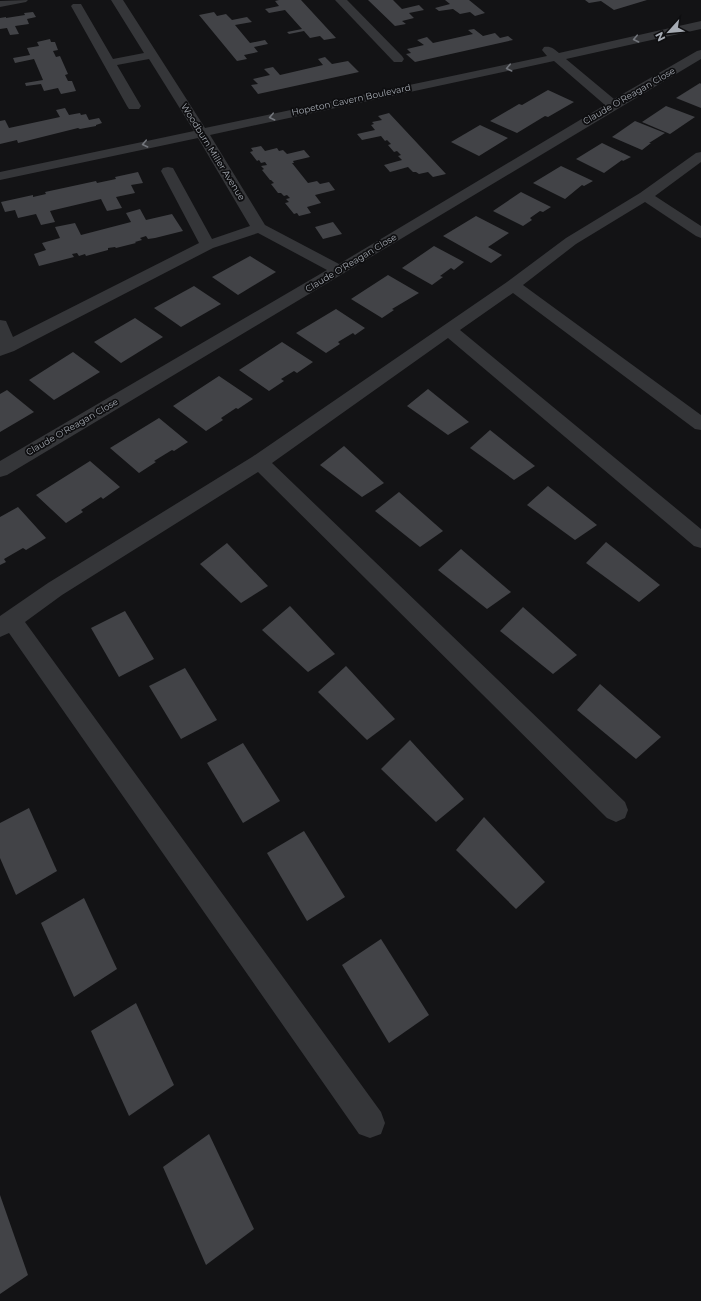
<svg xmlns="http://www.w3.org/2000/svg" width="701" height="1301" font-family="Montserrat,sans-serif">
	<style>
		.building { fill: #424347 }
		.lines { fill: none; stroke-linecap: round; stroke-linejoin: round }
		.minor { fill: #353639; fill-rule: evenodd }
		.oneway { stroke: #73767c }
		.labels { text-anchor: middle; stroke-width: 3.5; stroke-linejoin: round; paint-order: stroke }
		.far-street-label { font-size: 9px; fill: #a6abb3; stroke: #0e0e10 }
	</style>
	<rect width="100%" height="100%" fill="#131315"/>
	<g class="building">
		<polygon points="279,0 301,0 336,38 324,40 320,36 310,38 304,31 289,34 287,32 302,29 285,10 269,13 265,9 279,6 275,1"/>
		<polygon points="368,0 393,0 402,9 419,5 424,10 409,13 414,18 402,21 406,24 395,26"/>
		<polygon points="445,0 469,0 485,13 475,16 470,12 460,14 453,9 439,11 435,8 450,4"/>
		<polygon points="585,0 647,0 614,10 601,1 589,3"/>
		<polygon points="33,12 36,17 27,19 29,24 15,26 19,34 10,35 7,28 0,29 0,18 6,17 6,18 25,15 24,13"/>
		<polygon points="214,12 217,16 226,14 232,20 247,17 252,22 235,25 250,43 265,40 268,44 254,47 258,52 244,55 247,59 237,61 199,15"/>
		<polygon points="474,29 483,36 495,33 500,38 508,36 513,40 415,62 406,54 411,53 407,49 424,45 417,40 427,37 433,43 473,34 468,30"/>
		<polygon points="50,39 51,42 55,42 58,50 53,51 56,57 60,56 68,74 65,75 68,81 72,81 76,91 61,94 58,88 44,91 41,84 26,86 25,83 43,80 34,59 15,63 13,58 30,55 27,48 39,46 37,42"/>
		<polygon points="325,57 332,64 348,61 359,72 258,94 251,85 258,84 253,79 270,75 264,69 273,67 280,75 323,65 318,59"/>
		<polygon points="700,83 701,84 701,108 676,98"/>
		<polygon points="548,90 574,102 548,117 545,116 517,133 490,121 519,104 522,105"/>
		<polygon points="666,106 695,117 670,134 642,122"/>
		<polygon points="65,108 69,115 80,113 81,115 86,114 89,120 99,118 102,123 96,125 96,126 80,129 78,128 18,143 17,140 0,144 0,121 5,120 9,128 60,117 56,110"/>
		<polygon points="389,113 446,174 433,177 428,172 419,174 416,172 413,172 408,167 390,172 384,165 402,160 398,156 401,155 397,151 394,152 388,145 391,144 387,140 385,141 381,136 362,140 357,134 375,130 371,125 374,124 372,122 382,120 378,116"/>
		<polygon points="635,121 665,133 649,143 651,143 642,150 612,137"/>
		<polygon points="480,125 508,138 479,156 451,142"/>
		<polygon points="602,143 631,157 623,161 622,160 604,173 576,159"/>
		<polygon points="261,146 265,151 277,148 279,151 283,150 287,154 304,150 310,157 293,161 294,163 292,163 308,183 317,181 320,184 329,182 335,190 315,195 321,203 307,207 311,213 299,216 297,213 294,214 285,203 289,202 286,199 290,198 287,195 284,196 281,193 278,193 271,184 274,183 271,180 270,180 262,170 264,169 261,166 267,165 265,162 261,163 259,160 257,161 250,152 253,151 251,148"/>
		<polygon points="561,166 593,181 584,186 582,185 565,199 533,183"/>
		<polygon points="138,172 143,183 131,185 135,193 116,197 122,208 107,211 101,199 50,211 55,222 41,225 36,214 18,218 15,210 5,212 1,202 33,195 33,197 46,194 45,192 96,181 97,183 116,179 115,177"/>
		<polygon points="521,192 551,207 543,212 540,211 530,218 532,220 523,226 493,211"/>
		<polygon points="140,209 146,220 172,214 183,231 155,238 148,239 146,236 140,238 142,240 135,242 136,243 116,248 115,247 108,248 108,250 86,256 85,254 79,256 77,253 72,254 74,257 39,266 34,254 46,250 42,243 60,238 55,227 75,223 81,235 131,222 126,213"/>
		<polygon points="476,216 509,233 488,247 502,255 491,263 443,236"/>
		<polygon points="333,222 342,234 323,239 315,227"/>
		<polygon points="434,246 464,262 454,270 451,268 440,276 443,277 432,285 402,268"/>
		<polygon points="250,256 276,272 238,295 212,277"/>
		<polygon points="388,275 419,293 392,309 394,310 382,318 351,299"/>
		<polygon points="194,286 221,304 181,327 154,308"/>
		<polygon points="336,309 365,328 355,335 353,333 338,342 340,344 326,353 296,333"/>
		<polygon points="135,318 163,337 121,363 94,342"/>
		<polygon points="282,342 313,362 297,373 294,371 281,379 284,381 269,391 239,370"/>
		<polygon points="73,352 100,372 54,400 29,380"/>
		<polygon points="219,376 253,399 238,409 236,408 221,418 223,420 206,431 173,406"/>
		<polygon points="428,389 469,422 448,435 407,406"/>
		<polygon points="7,390 34,412 0,432 0,394"/>
		<polygon points="159,418 188,442 174,451 172,450 154,461 156,462 139,473 110,448"/>
		<polygon points="490,430 535,466 514,480 470,448"/>
		<polygon points="344,446 384,483 362,497 320,465"/>
		<polygon points="90,461 120,487 103,499 101,497 81,510 83,512 66,523 36,495"/>
		<polygon points="548,486 597,525 575,540 527,505"/>
		<polygon points="399,492 443,531 420,547 375,511"/>
		<polygon points="18,507 46,538 26,550 23,548 4,559 6,562 0,565 0,517"/>
		<polygon points="606,542 660,585 639,602 586,563"/>
		<polygon points="227,543 268,586 241,603 200,564"/>
		<polygon points="461,549 511,592 487,609 438,570"/>
		<polygon points="290,606 335,654 308,672 262,630"/>
		<polygon points="523,607 577,655 553,674 500,631"/>
		<polygon points="125,611 154,659 119,677 91,628"/>
		<polygon points="346,666 395,719 367,740 318,692"/>
		<polygon points="185,668 217,720 181,739 149,686"/>
		<polygon points="600,684 661,737 636,759 577,710"/>
		<polygon points="410,740 464,799 436,822 381,769"/>
		<polygon points="243,743 280,801 243,823 207,763"/>
		<polygon points="29,808 57,871 16,895 0,858 0,823"/>
		<polygon points="484,817 545,882 516,909 456,850"/>
		<polygon points="304,831 345,897 307,921 267,853"/>
		<polygon points="84,898 117,969 74,997 41,923"/>
		<polygon points="381,939 429,1015 389,1043 342,965"/>
		<polygon points="136,1003 174,1085 129,1116 91,1031"/>
		<polygon points="209,1134 254,1229 206,1265 163,1167"/>
		<polygon points="0,1195 28,1275 0,1294"/>
	</g>
	<g class="lines">
		<g class="minor">
			<polygon points="28,0 26,2 0,7 0,1"/>
			<path d="M111 0H123L205 128 547 56 542 50 544 47C551 46 554 49 559 53L701 21V29L566 59 614 99 697 51 701 50V59L7 475 0 477V461L327 270 258 233 213 248 14 351 0 356V320L6 321 13 337 199 243 161 171 163 168 168 167 173 168 212 239 250 226 198 138 0 180V172L194 131 149 59 117 65 141 106 139 109H129L127 106 71 6 73 4H81L113 59 144 53ZM554 61 605 105 339 264 265 225 210 135Z"/>
			<polygon points="335,0 347,0 402,56 404,59 402,62 394,62"/>
			<polygon points="701,152 701,162 655,196 701,226 701,238 696,236 645,202 576,244 523,285 701,415 701,430 695,429 513,293 460,330 701,529 701,548 694,546 448,338 272,463 625,802 628,810 625,818 616,822 607,818 258,472 62,595 25,622 381,1112 385,1123 381,1134 370,1138 359,1134 9,633 0,637 0,616 48,583 252,457 507,282 566,238 640,193 696,153"/>
		</g>
	</g>
	<defs><path id="oneway-chevron" d="M-2-3.5L2.5 0L-2 3.5" fill="none" stroke-width="1.6" stroke-linecap="round" stroke-linejoin="round"/></defs>
	<g class="oneway">
		<use href="#oneway-chevron" transform="translate(636 39) rotate(168)"/>
		<use href="#oneway-chevron" transform="translate(509 68) rotate(167)"/>
		<use href="#oneway-chevron" transform="translate(272 117) rotate(168)"/>
		<use href="#oneway-chevron" transform="translate(145 144) rotate(168)"/>
	</g>
	<g class="labels">
		<g class="far-street-label">
			<text transform="translate(629 96) rotate(-30)" y="3">Claude O'Reagan Close</text>
			<text transform="translate(351 100) rotate(-12)" y="3">Hopeton Cavern Boulevard</text>
			<text transform="translate(213 152) rotate(58)" y="3">Woodburn Miller Avenue</text>
			<text transform="translate(351 263) rotate(-31)" y="3">Claude O'Reagan Close</text>
			<text transform="translate(72 427) rotate(-30)" y="3">Claude O'Reagan Close</text>
		</g>
	</g>
	<g transform="translate(669 32) rotate(243)" stroke="#0e0e10" stroke-width="3" paint-order="stroke">
	<path d="M0-3L7 15L0 10L-7 15Z" fill="#a6abb3"/>
	<text y="-6" font-size="11" font-weight="bold" text-anchor="middle" fill="#a6abb3">N</text>
	</g>
</svg>
